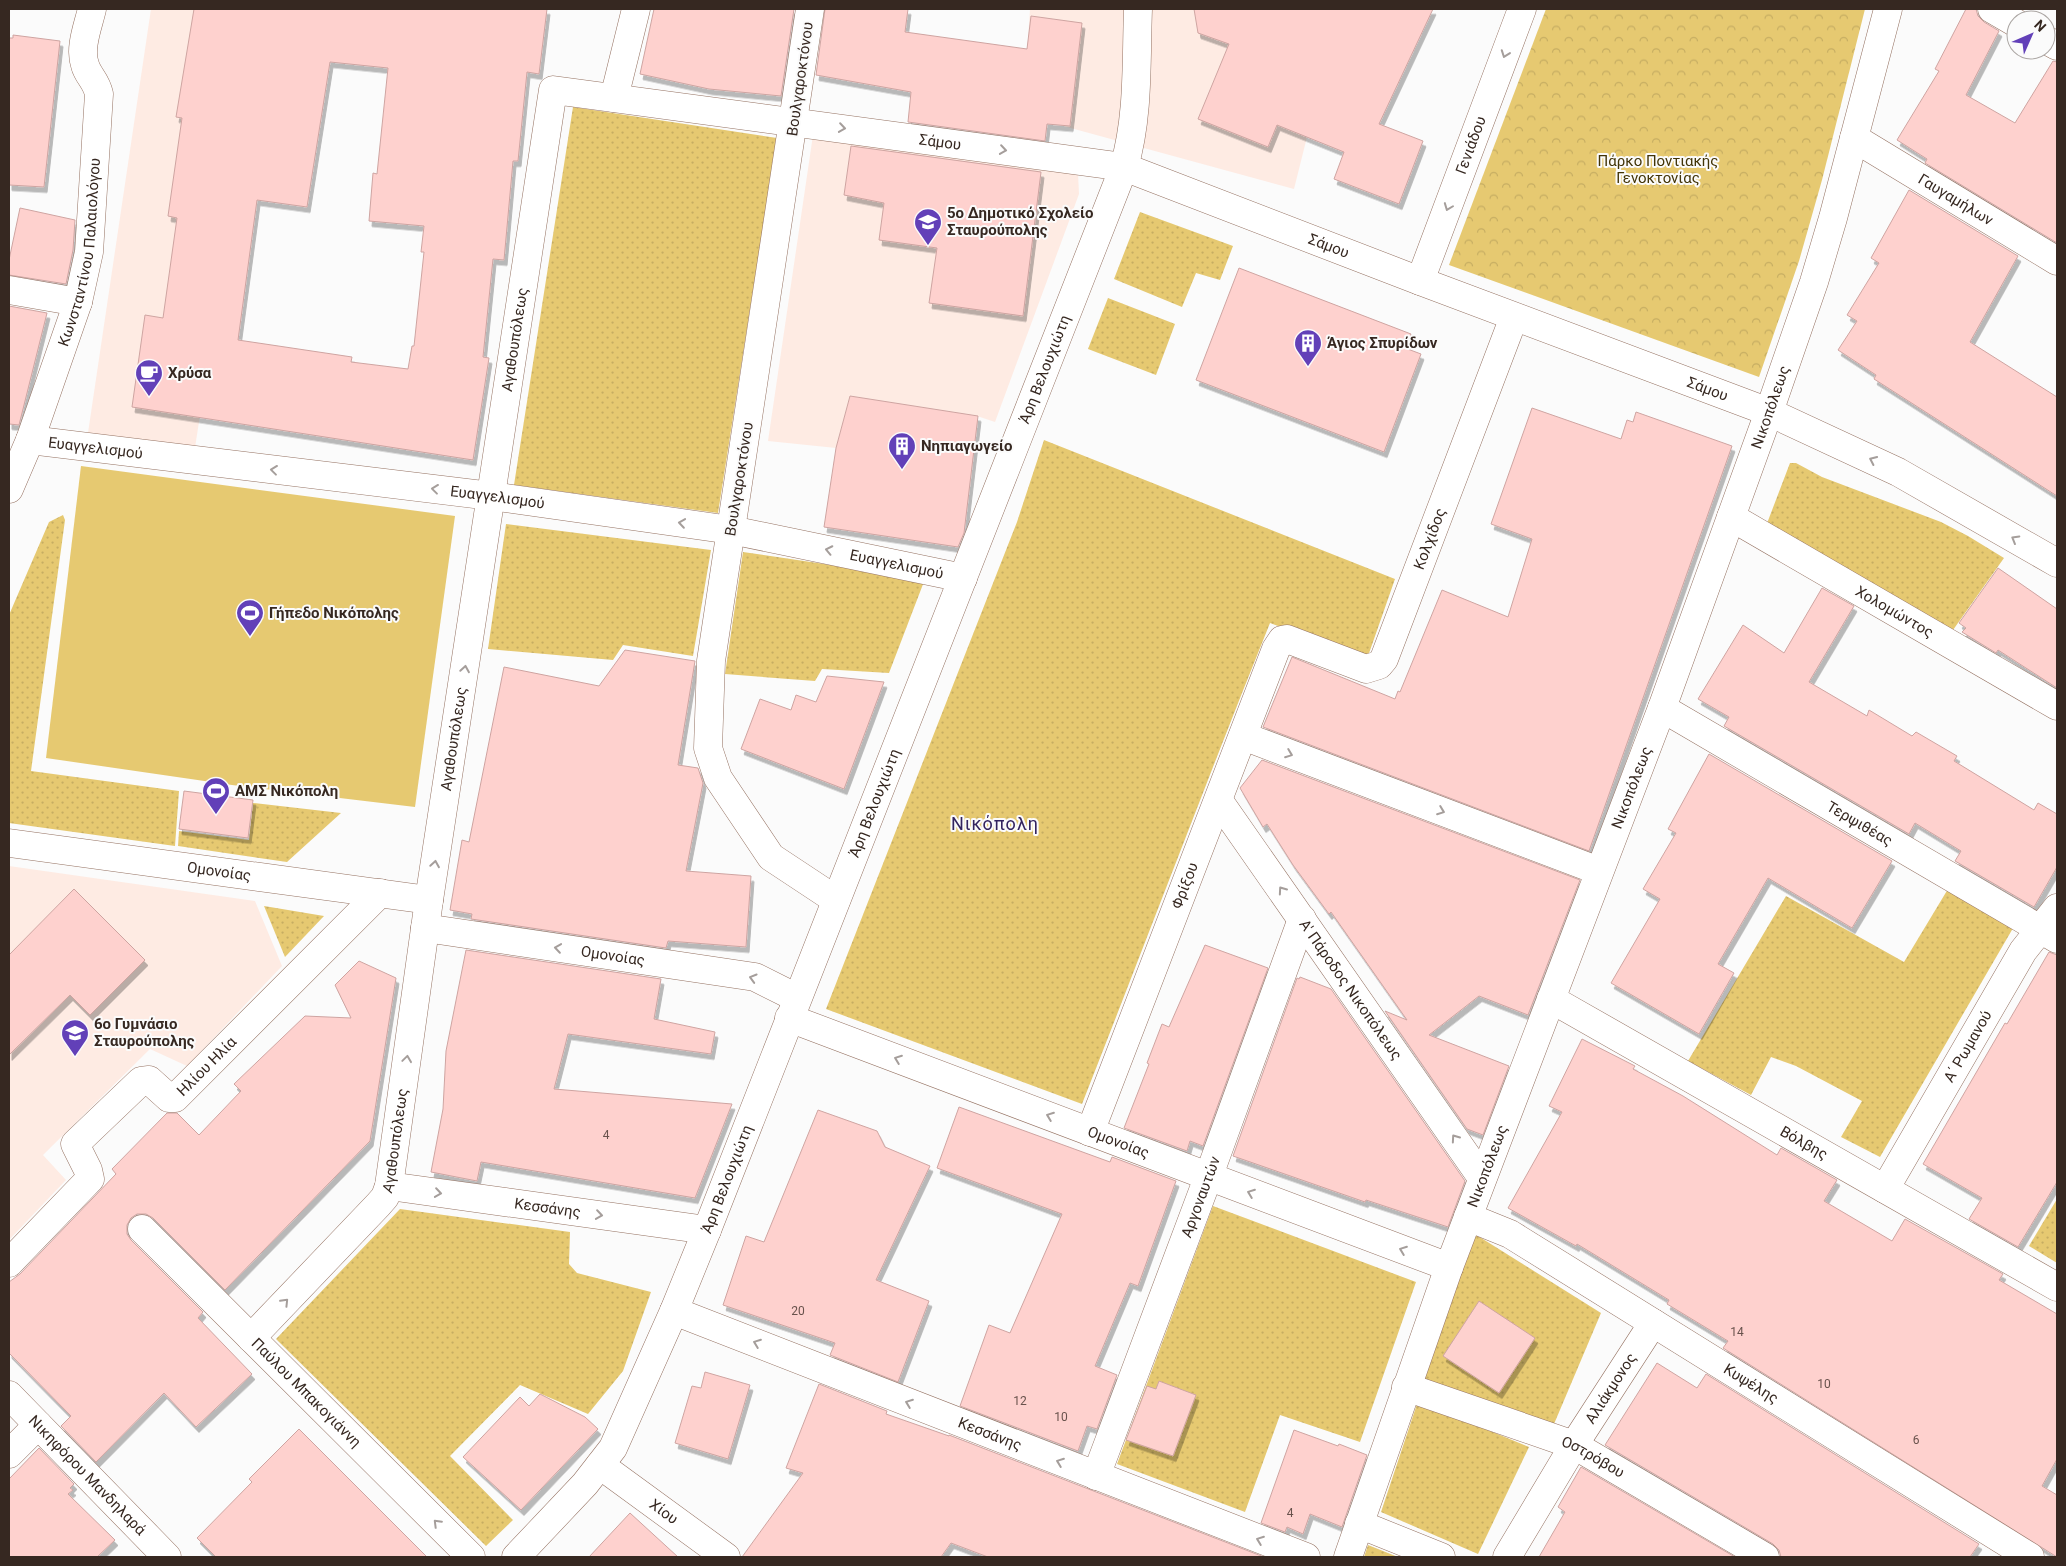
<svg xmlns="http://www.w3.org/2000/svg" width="2066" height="1566" font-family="Roboto,sans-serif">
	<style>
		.built { fill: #feebe3 }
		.grass { fill: url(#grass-dots) }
		.park { fill: url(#park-crowns) }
		.pitch { fill: #e6c971 }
		.building { fill: #fed1ce; stroke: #cea4a1; fill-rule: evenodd; filter: url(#shadow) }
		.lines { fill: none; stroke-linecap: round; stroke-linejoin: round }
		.minor-casing { stroke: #957262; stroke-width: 29 }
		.major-casing { stroke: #957262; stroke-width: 29 }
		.minor { stroke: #fff; stroke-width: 28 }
		.major { stroke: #fff; stroke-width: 28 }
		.oneway { stroke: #a59e9b }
		.labels { text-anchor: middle; stroke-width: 4; stroke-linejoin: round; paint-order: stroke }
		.number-label { font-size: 12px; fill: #68524c }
		.street-label { font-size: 15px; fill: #362821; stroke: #fbfbfb }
		.park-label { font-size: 15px; fill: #423407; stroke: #fbfbfb }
		.poi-label { font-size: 15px; font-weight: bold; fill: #362821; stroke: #fbfbfb; text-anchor: start }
		.quarter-label { font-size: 18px; letter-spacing: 1px; fill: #33245f; stroke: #fbfbfb }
	</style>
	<defs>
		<pattern id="grass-dots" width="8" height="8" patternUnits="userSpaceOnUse" patternTransform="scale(1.25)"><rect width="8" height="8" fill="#e6c971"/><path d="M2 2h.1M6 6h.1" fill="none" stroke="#c6ad62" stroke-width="1.8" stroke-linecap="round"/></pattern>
		<pattern id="park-crowns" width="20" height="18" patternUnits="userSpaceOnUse" patternTransform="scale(1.25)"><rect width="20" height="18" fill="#e6c971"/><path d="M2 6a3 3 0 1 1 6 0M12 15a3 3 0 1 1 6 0" fill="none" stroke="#c6ad62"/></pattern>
		<filter id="shadow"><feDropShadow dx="3" dy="5.5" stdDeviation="0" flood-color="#0004"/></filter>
	</defs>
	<rect width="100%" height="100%" fill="#fbfbfb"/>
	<g class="built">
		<polygon points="151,9 263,9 192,467 85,453"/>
		<polygon points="1030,9 1339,9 1294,189 1023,115"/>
		<polygon points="813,135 1078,173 1079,194 995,422 977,416 850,396 836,448 768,441"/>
		<polygon points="9,866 255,901 282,966 187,1066 150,1049 43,1155 66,1180 9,1240"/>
	</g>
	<g class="grass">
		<polygon points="573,107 777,138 718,513 514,485"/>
		<polygon points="1140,212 1233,246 1220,280 1196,273 1182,307 1114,279"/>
		<polygon points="1108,298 1175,324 1156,375 1088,349"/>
		<path d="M1044 440 1395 579 1367 659 1270 623C1206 782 1145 944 1082 1104L826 1009 1017 522Z"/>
		<polygon points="1790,463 1796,463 1822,477 1941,522 1968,536 2004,558 1953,630 1766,526"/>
		<polygon points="63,515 65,520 31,771 179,791 175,846 9,823 9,615 49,522"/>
		<polygon points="506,524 711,550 693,656 623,645 613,660 488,649"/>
		<polygon points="743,552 925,579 889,673 822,669 815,681 725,674"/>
		<polygon points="253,803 341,813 287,862 178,846 179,831 249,840"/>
		<polygon points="1951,884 2016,923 1880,1157 1841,1137 1862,1101 1796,1066 1771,1057 1751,1095 1688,1061 1786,896 1904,962"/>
		<polygon points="264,906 324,916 285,957"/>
		<polygon points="2057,1199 2057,1263 2029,1246"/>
		<polygon points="1213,1206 1416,1282 1360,1442 1280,1415 1245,1512 1117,1464"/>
		<polygon points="400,1209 570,1232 569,1264 577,1273 651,1292 623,1371 588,1414 520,1385 450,1456 513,1520 486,1546 276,1339"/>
		<polygon points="1470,1231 1601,1313 1554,1424 1421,1383"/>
		<polygon points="1418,1401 1529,1447 1478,1554 1381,1512"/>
		<polygon points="1368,1545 1398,1557 1364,1557"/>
	</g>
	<polygon class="park" points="1546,9 1865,9 1822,180 1799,261 1759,377 1449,265"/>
	<polygon class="pitch" points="81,466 455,516 415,807 232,785 46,758"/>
	<g class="building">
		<path d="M194 9H547L539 74 527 72 518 161H513L504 260 493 259 483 357 489 358 473 460 132 407 145 315 163 318 177 218 168 216 182 118 176 117ZM330 62 388 68 377 174 373 173 369 221 424 226 421 252H424L414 346H412L408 369 351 362 352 357 238 340 257 200 307 207Z"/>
		<polygon points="654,9 794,9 781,96 709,89 640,74"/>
		<polygon points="825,9 908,9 905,32 1027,49 1031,16 1082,23 1070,126 1047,124 1045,141 908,122 911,92 816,75"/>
		<polygon points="1194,9 1433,9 1379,124 1423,141 1399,204 1334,179 1344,152 1277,125 1268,147 1198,119 1229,44 1198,33"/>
		<polygon points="1966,9 1976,9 1978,16 1984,22 1999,31 1966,95 2015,123 2053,61 2057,62 2057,243 1925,163 1927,159 1897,140 1939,71 1935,69"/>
		<polygon points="13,35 60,41 44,187 9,185 9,38 13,38"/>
		<polygon points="851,146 1041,172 1023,316 929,303 937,248 879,240 884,203 844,195"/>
		<polygon points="1909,190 2018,256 1970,342 2057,397 2057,496 1874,379 1876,375 1838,350 1857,321 1847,315 1879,263 1871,258"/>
		<polygon points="20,208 75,220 73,250 66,284 9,275 9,260"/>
		<polygon points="1239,268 1411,334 1405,348 1421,354 1384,452 1196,380"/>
		<polygon points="9,306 47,313 19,425 9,424"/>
		<polygon points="850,396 978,416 964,533 958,547 824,527 836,448"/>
		<polygon points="1532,408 1621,439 1627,420 1633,422 1636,412 1732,446 1589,851 1263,727 1292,657 1395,699 1398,691 1400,692 1442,590 1508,617 1532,539 1491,524"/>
		<polygon points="1998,568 2057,609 2057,688 1998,650 1996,653 1962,632 1966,628 1959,623"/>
		<polygon points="1822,588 1854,606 1809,682 1867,716 1869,710 1912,736 1916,732 1957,756 1954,761 2034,810 2038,803 2057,814 2057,867 2034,907 1955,861 1961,851 1915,823 1909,834 1724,726 1729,717 1698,699 1743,625 1784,653"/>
		<polygon points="625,650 695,661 678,765 698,768 703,783 686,871 751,876 746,947 668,941 666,948 471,919 472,914 450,910 462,840 469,842 504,667 599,686"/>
		<polygon points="827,676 884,682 844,789 741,749 760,699 791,710 796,695 816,702"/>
		<polygon points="1709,754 1892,861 1852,928 1768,878 1718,964 1734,973 1699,1034 1611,983 1660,899 1643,889 1676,833 1668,829"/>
		<polygon points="1262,760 1580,880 1528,1015 1479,996 1429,1035 1509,1066 1483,1135 1467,1129 1385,1011 1407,1020 1331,912 1329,914 1293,865 1267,824 1263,827 1240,788"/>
		<polygon points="184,791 253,800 248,838 179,829"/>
		<polygon points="74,889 145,960 90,1015 70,995 9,1055 9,955"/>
		<polygon points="1205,945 1268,968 1203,1146 1190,1141 1187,1151 1124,1128 1149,1064 1147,1063 1162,1024 1169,1027"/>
		<polygon points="466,950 661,979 654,1019 715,1032 711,1054 568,1034 554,1089 732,1104 695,1198 481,1162 477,1181 431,1172 443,1109 446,1051"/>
		<polygon points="2049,952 2057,955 2057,1182 2018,1247 1969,1219 1982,1198 1923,1164 2005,1023 2007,1024"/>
		<polygon points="359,961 396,978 370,1141 225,1290 153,1218 146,1214 137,1214 131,1218 127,1225 127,1234 131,1240 203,1312 198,1318 252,1374 196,1427 164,1393 96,1462 61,1426 71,1416 9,1353 9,1282 20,1274 116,1174 112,1169 167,1113 177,1113 199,1135 241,1091 234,1084 305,1016 351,1018 335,985"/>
		<polygon points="1300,977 1331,989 1465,1181 1448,1227 1366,1200 1365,1202 1233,1156 1297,978 1299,979"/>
		<polygon points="1582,1039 1635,1066 1633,1069 1683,1096 1777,1155 1781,1148 1837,1180 1824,1201 1892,1241 1905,1219 2003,1274 1999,1280 2057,1314 2057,1459 2042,1486 2057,1495 2057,1557 1723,1348 1728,1341 1667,1304 1669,1300 1577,1244 1576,1246 1508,1208 1562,1112 1549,1106"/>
		<polygon points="959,1107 1110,1162 1112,1157 1176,1181 1138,1286 1130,1283 1095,1366 1117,1375 1097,1429 1087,1426 1078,1451 960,1406 989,1325 1010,1333 1062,1214 937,1168"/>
		<polygon points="818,1110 877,1131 885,1147 930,1166 876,1280 929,1301 898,1382 830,1355 835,1343 723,1305 746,1236 764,1242"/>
		<polygon points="1479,1301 1535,1338 1499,1393 1443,1356"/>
		<polygon points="1657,1363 1697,1388 1706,1374 1979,1544 1970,1557 1781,1557 1779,1550 1773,1544 1605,1445"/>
		<polygon points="705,1372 750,1385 728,1459 675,1443 692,1386 701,1388"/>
		<polygon points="1159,1381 1196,1395 1173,1456 1126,1440 1147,1386 1156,1389"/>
		<polygon points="819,1384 887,1411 886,1414 949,1436 949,1435 1264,1557 988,1557 951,1543 941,1557 742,1557 803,1473 786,1468"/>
		<polygon points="540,1394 585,1417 598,1429 521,1510 463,1457 520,1397 529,1406"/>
		<polygon points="299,1429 427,1557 216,1557 197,1538 252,1482 249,1479"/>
		<polygon points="1294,1430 1338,1446 1339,1444 1367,1455 1342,1527 1310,1514 1303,1534 1287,1527 1285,1532 1261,1523"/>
		<polygon points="39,1448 74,1484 70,1488 73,1490 68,1494 115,1540 97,1557 9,1557 9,1479"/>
		<polygon points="1581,1467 1735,1557 1539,1557 1565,1512 1558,1507"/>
		<polygon points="630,1513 678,1557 589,1557"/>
	</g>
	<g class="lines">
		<g class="minor-casing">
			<g id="minor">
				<polyline points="810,9 711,661 708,748 718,778 771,857 836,900"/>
				<polyline points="1992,9 2016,23"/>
				<polyline points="2046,40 2057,46"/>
				<polyline points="614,98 636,9"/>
				<path id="s1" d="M1854 138 2057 261"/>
				<path id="s2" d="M1420 281 1522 9"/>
				<polyline points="9,290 78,302"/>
				<path id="s3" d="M30 440 491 496 731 530 963 578"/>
				<path id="s4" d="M1731 517 2057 706"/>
				<path id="s5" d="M1662 708 2057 939"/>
				<polyline points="1243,736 1599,871"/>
				<path id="s6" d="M1219 801 1482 1178"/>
				<path id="s7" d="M9 843 429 900"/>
				<path id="s8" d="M425 928 755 977 797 998"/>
				<path id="s9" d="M1551 999 2057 1287"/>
				<path id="s10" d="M789 1018 1449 1267"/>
				<path id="s11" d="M1090 1132 1276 649 1282 640 1287 639 1366 669 1379 665 1384 659 1514 317"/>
				<path id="s12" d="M389 1186 707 1230"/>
				<path id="s13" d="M1885 1189 2023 951 2057 908"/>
				<path id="s14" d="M1468 1217 1510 1234 2030 1557"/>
				<path id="s15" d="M142 1229 471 1557"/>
				<path id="s16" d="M9 1263 90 1179 88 1170 75 1144 141 1081 149 1080 169 1098H175L380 893"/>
				<path id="s17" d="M674 1311 1306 1557"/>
				<path id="s18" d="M251 1338 378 1205 385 1197 389 1186 429 900 553 90 1124 167 1420 281 1769 412 1898 472 2057 563"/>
				<path id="s19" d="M1406 1387 1574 1445 1765 1557"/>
				<path id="s20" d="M9 1395 167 1557"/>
				<polyline points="9,1454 38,1425"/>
				<path id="s21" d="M600 1465 726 1557"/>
				<path id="s22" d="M1096 1476 1212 1167 1302 919"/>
				<polyline points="1359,1524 1441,1557"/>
				<path id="s23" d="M516 1557 585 1484 613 1448 674 1311 707 1230 1124 167C1139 116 1136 61 1138 9"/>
				<path id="s24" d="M1348 1557 1449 1267 1662 708 1769 412 1814 282 1833 218 1888 9"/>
				<path id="s25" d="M1507 1557 1574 1445 1653 1323"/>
			</g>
		</g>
		<g class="major-casing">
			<g id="major">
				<path id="s26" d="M9 489 30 440 78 302 89 252 99 94C96 80 88 76 85 65 79 48 88 26 92 9"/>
			</g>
		</g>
		<use href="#minor" class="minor"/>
		<use href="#major" class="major"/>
	</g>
	<defs><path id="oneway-chevron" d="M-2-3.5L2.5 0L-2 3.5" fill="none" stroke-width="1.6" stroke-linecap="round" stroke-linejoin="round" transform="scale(1.25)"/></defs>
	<g class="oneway">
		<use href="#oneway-chevron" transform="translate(1505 54) rotate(110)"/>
		<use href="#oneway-chevron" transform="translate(842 128) rotate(8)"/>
		<use href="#oneway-chevron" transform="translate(1003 150) rotate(8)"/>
		<use href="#oneway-chevron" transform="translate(1448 207) rotate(111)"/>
		<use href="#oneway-chevron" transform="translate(1873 460) rotate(-155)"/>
		<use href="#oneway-chevron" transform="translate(274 470) rotate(-173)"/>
		<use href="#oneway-chevron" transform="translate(435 489) rotate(-173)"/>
		<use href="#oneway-chevron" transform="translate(682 523) rotate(-172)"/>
		<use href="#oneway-chevron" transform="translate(2015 539) rotate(-150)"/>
		<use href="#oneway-chevron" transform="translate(829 550) rotate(-168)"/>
		<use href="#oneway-chevron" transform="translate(465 669) rotate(-81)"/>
		<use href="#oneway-chevron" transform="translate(1289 754) rotate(21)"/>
		<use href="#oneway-chevron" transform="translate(1441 811) rotate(21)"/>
		<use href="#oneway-chevron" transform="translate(435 864) rotate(-81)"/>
		<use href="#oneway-chevron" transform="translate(1282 890) rotate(-125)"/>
		<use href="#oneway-chevron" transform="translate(558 948) rotate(-172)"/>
		<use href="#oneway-chevron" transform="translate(753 978) rotate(-164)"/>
		<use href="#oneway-chevron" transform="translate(407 1059) rotate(-82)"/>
		<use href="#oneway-chevron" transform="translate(898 1059) rotate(-159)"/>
		<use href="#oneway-chevron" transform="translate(1050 1116) rotate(-159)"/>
		<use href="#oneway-chevron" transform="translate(1455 1138) rotate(-125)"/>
		<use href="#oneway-chevron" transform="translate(438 1193) rotate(8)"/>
		<use href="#oneway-chevron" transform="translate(1251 1193) rotate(-159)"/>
		<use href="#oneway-chevron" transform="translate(599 1215) rotate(8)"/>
		<use href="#oneway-chevron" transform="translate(1403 1250) rotate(-159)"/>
		<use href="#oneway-chevron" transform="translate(285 1302) rotate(-46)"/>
		<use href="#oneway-chevron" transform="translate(757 1343) rotate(-159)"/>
		<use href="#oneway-chevron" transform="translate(909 1403) rotate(-159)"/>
		<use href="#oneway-chevron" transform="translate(1060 1462) rotate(-159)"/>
		<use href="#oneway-chevron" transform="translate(437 1523) rotate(-135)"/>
		<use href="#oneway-chevron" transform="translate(1260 1540) rotate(-159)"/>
	</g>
	<defs>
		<g id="school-pin" transform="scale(1.4375)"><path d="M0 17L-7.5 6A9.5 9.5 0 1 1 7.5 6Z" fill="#6240b8" stroke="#fbfbfb"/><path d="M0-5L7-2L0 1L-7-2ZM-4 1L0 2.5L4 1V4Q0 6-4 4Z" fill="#fff"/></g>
		<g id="building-pin" transform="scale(1.4375)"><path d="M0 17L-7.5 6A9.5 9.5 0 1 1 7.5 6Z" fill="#6240b8" stroke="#fbfbfb"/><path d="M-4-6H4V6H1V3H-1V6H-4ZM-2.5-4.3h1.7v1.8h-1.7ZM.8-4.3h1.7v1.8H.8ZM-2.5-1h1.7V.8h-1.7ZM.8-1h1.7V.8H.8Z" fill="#fff"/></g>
		<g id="cafe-pin" transform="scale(1.4375)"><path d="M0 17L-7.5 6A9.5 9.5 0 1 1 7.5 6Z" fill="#6240b8" stroke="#fbfbfb"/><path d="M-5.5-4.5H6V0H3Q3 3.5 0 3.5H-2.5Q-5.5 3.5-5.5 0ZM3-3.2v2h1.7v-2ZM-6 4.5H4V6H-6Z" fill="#fff"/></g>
		<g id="stadium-pin" transform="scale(1.4375)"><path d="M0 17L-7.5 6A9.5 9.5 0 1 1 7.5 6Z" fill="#6240b8" stroke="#fbfbfb"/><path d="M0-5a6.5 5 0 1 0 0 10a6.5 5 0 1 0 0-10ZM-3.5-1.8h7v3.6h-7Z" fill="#fff"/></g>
	</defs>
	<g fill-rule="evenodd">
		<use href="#school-pin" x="928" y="222"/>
		<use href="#building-pin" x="1308" y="343"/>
		<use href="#cafe-pin" x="149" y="373"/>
		<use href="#building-pin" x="902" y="446"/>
		<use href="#stadium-pin" x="250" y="613"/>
		<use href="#stadium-pin" x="216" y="791"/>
		<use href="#school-pin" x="75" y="1033"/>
	</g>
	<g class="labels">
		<g class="number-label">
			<text x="606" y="1139">4</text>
			<text x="798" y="1315">20</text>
			<text x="1737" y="1336">14</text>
			<text x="1824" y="1388">10</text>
			<text x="1020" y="1405">12</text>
			<text x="1061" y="1421">10</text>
			<text x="1916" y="1444">6</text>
			<text x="1290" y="1517">4</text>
		</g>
		<g class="street-label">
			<text transform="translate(800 79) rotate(-82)" y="5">Βουλγαροκτόνου</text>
			<text dy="5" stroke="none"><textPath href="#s18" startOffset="1705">Σάμου</textPath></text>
			<text dy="5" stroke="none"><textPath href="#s2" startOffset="145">Γενιάδου</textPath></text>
			<text dy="5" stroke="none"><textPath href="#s1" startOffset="119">Γαυγαμήλων</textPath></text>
			<text dy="5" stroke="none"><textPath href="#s18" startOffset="2110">Σάμου</textPath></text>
			<text dy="5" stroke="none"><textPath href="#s26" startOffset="249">Κωνσταντίνου Παλαιολόγου</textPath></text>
			<text dy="5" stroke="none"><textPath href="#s18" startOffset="1062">Αγαθουπόλεως</textPath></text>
			<text dy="5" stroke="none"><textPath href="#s23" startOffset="1308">Άρη Βελουχιώτη</textPath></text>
			<text dy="5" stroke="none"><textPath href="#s18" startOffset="2515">Σάμου</textPath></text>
			<text dy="5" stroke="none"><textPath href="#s24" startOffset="1225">Νικοπόλεως</textPath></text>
			<text dy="5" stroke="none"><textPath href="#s3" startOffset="66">Ευαγγελισμού</textPath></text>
			<text transform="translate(739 479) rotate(-81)" y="5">Βουλγαροκτόνου</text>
			<text dy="5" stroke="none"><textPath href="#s3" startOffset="471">Ευαγγελισμού</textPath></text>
			<text dy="5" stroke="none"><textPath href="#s11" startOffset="768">Κολχίδος</textPath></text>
			<text dy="5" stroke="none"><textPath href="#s3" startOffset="876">Ευαγγελισμού</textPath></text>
			<text dy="5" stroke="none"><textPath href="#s4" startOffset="189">Χολομώντος</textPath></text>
			<text dy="5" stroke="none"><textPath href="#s18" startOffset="658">Αγαθουπόλεως</textPath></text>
			<text dy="5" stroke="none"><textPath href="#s24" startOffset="820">Νικοπόλεως</textPath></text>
			<text dy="5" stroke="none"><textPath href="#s23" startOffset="842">Άρη Βελουχιώτη</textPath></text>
			<text dy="5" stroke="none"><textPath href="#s5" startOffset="229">Τερψιθέας</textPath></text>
			<text dy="5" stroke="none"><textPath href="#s7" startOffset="212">Ομονοίας</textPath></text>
			<text dy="5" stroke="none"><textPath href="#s11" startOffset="264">Φρίξου</textPath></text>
			<text dy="5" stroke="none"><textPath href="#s8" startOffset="190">Ομονοίας</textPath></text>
			<text dy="5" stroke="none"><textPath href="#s6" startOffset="230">Α' Πάροδος Νικοπόλεως</textPath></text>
			<text dy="5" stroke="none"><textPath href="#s13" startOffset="165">Α΄ Ρωμανού</textPath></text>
			<text dy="5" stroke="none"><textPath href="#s16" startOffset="332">Ηλίου Ηλία</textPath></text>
			<text dy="5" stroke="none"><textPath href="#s18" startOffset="252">Αγαθουπόλεως</textPath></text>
			<text dy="5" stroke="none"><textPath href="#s10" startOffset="352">Ομονοίας</textPath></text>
			<text dy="5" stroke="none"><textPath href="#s9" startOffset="291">Βόλβης</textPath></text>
			<text dy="5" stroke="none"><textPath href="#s24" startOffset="415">Νικοπόλεως</textPath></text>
			<text dy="5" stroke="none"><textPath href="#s23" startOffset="438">Άρη Βελουχιώτη</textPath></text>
			<text dy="5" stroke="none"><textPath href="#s22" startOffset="298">Αργοναυτών</textPath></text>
			<text dy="5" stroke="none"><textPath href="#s12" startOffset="160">Κεσσάνης</textPath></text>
			<text dy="5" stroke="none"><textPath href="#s14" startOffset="329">Κυψέλης</textPath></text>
			<text dy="5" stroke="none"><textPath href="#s25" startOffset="198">Αλιάκμονος</textPath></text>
			<text dy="5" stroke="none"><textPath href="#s15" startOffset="232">Παύλου Μπακογιάννη</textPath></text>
			<text dy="5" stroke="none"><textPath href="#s17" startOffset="339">Κεσσάνης</textPath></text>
			<text dy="5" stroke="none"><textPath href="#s19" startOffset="200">Οστρόβου</textPath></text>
			<text dy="5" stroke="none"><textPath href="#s20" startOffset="112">Νικηφόρου Μανδηλαρά</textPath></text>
			<text dy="5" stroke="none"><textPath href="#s21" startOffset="79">Χίου</textPath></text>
		</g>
		<g class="park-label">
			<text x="1658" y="166">Πάρκο Ποντιακής<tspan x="1658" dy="17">Γενοκτονίας</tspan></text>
		</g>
		<g class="poi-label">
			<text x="947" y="218">5ο Δημοτικό Σχολείο<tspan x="947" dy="17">Σταυρούπολης</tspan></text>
			<text x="1327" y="348">Άγιος Σπυρίδων</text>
			<text x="168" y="378">Χρύσα</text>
			<text x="921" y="451">Νηπιαγωγείο</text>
			<text x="269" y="618">Γήπεδο Νικόπολης</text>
			<text x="235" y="796">ΑΜΣ Νικόπολη</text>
			<text x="94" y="1029">6ο Γυμνάσιο<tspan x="94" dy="17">Σταυρούπολης</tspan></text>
		</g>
		<g class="quarter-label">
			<text x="995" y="830">Νικόπολη</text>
		</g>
	</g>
	<rect width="2066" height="1566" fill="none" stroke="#362821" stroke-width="20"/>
	<g transform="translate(2031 35) rotate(45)"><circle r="24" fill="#fbfbfb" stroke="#aca7a4"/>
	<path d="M0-4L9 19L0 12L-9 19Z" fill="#6240b8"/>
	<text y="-8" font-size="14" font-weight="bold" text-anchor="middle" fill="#362821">N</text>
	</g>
</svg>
